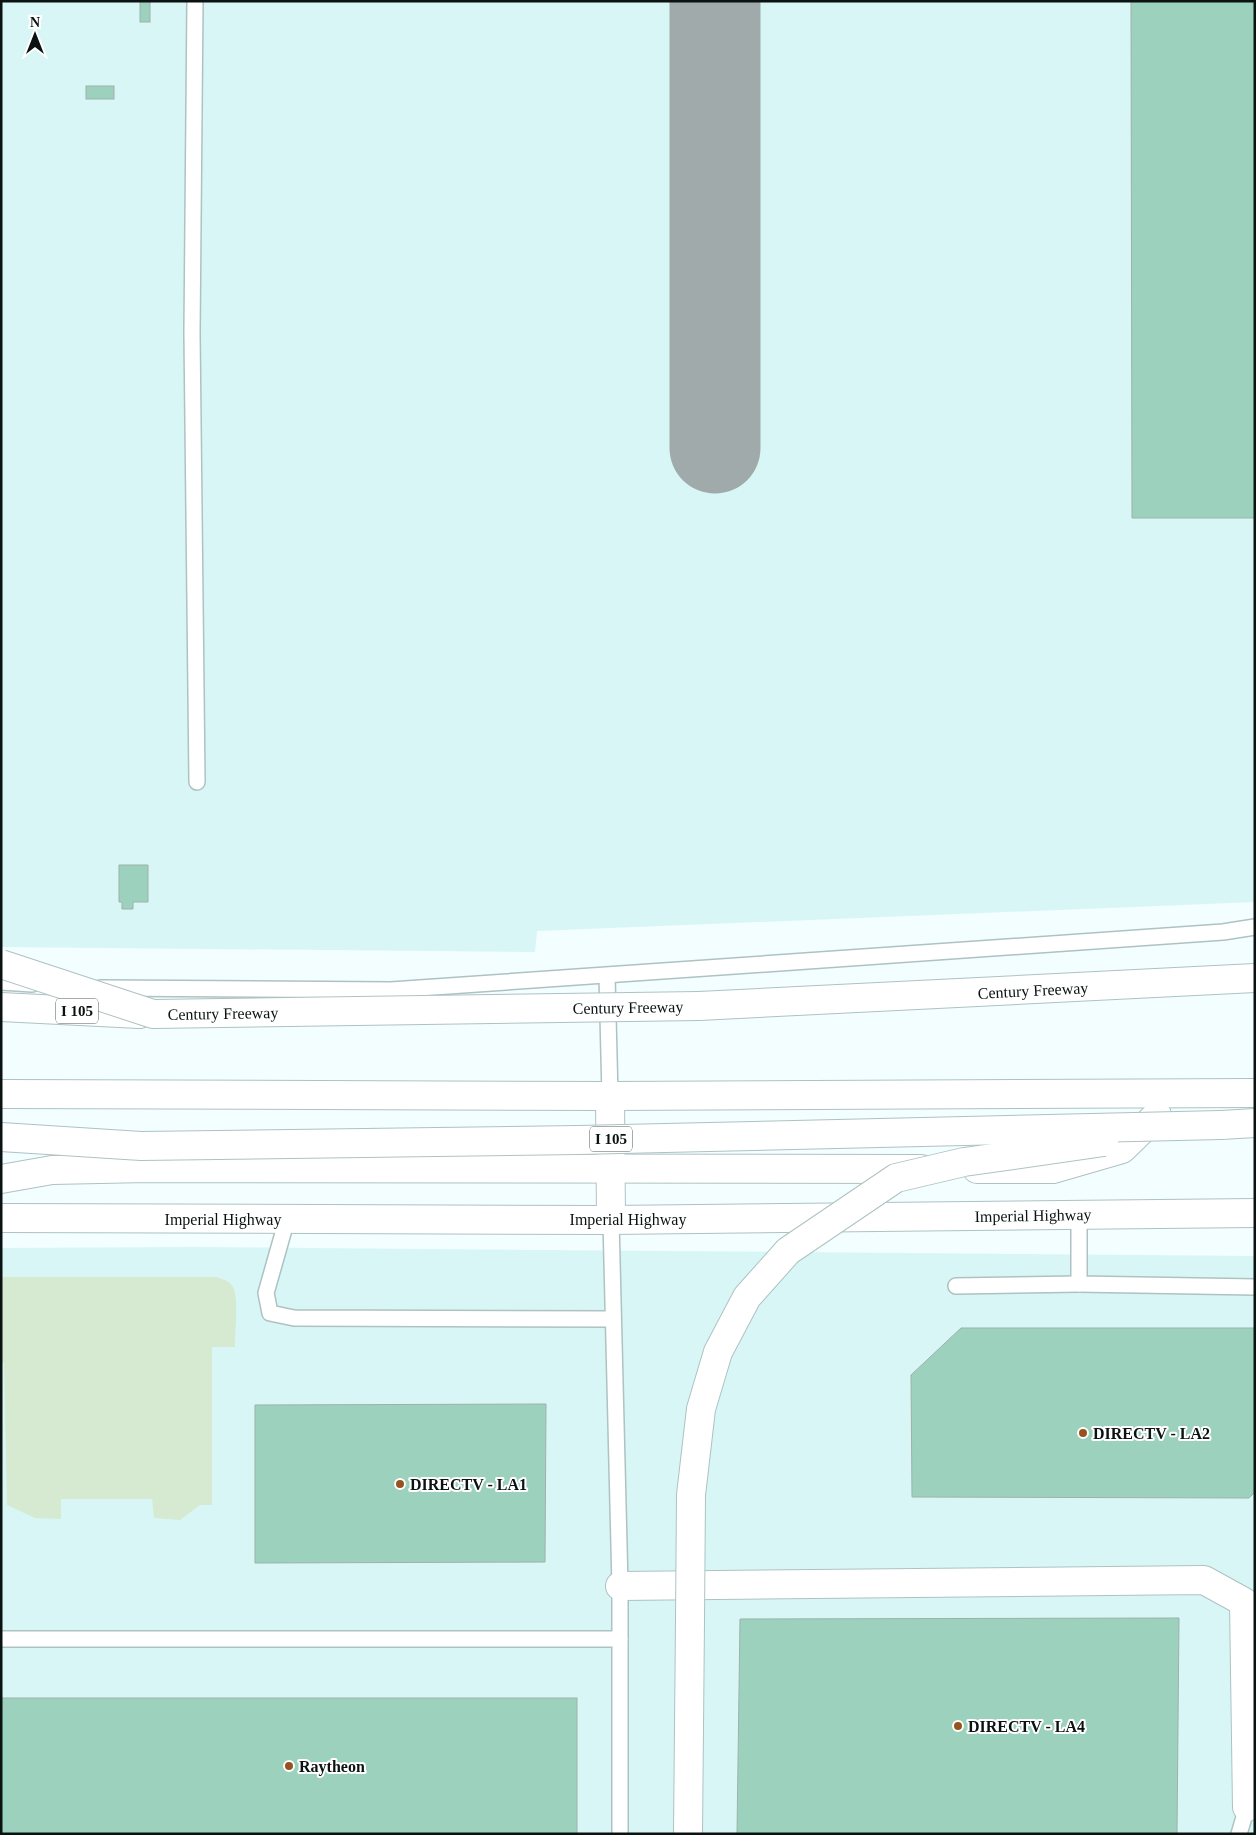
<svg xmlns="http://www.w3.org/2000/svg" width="1256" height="1835" font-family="Georgia,serif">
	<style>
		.built { fill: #d8f6f6 }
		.green { fill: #d5ead1 }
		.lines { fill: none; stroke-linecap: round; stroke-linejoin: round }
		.taxiway { stroke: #a0aaaa; stroke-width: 91 }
		.building { fill: #9cd2bd; stroke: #9fb0a9 }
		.service-casing { stroke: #aec2c2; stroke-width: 18 }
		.minor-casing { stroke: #aec2c2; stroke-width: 30 }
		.primary-casing { stroke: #aec2c2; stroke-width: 30 }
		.motorway-casing { stroke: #aec2c2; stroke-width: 30 }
		.service { stroke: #fff; stroke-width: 15 }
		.minor { stroke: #fff; stroke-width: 28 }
		.primary { stroke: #fff; stroke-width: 28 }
		.motorway { stroke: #fff; stroke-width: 28 }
		.motorway-bridge-casing { stroke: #aec2c2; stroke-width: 30; stroke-linecap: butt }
		.motorway-bridge { stroke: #fff; stroke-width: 28 }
		.poi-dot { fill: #955320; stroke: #fff; stroke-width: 2 }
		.labels { text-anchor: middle; stroke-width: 4; stroke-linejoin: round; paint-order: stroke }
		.shield { fill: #fff; stroke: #545959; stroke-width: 1 }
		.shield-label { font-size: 15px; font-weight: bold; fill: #0b1212 }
		.street-label { font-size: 16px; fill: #0b1212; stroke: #fff }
		.poi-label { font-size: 16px; font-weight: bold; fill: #0b1212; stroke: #fff; text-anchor: start }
	</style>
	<rect width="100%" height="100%" fill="#f2feff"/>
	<g class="built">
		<polygon points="1,1 1255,1 1255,902 537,931 535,952 1,947"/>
		<polygon points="194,1247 1255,1256 1255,1834 1,1834 1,1248"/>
	</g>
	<path class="green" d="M1 1277H216C222 1279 230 1281 233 1287 239 1300 235 1332 235 1347H212V1505H200L180 1520 154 1518 152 1499H61V1519L35 1518 7 1505 4 1363H1Z"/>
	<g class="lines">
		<polyline class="taxiway" points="715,1 715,448"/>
	</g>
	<g class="building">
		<rect x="140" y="1" width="10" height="21"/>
		<polygon points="1131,1 1255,1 1255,518 1132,518"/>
		<rect x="86" y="86" width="28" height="13"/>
		<polygon points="119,865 148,865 148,902 133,902 133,909 122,909 122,902 119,902"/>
		<polygon points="961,1328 1255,1328 1255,1492 1249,1498 912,1497 911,1375"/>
		<polygon points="546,1404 545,1562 255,1563 255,1405"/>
		<polygon points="1179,1618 1177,1834 737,1834 740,1619"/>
		<rect x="1" y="1698" width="576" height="136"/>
	</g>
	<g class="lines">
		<g class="service-casing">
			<g id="service">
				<polyline points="195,1 192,333 197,782"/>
				<polyline points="607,976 610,1096"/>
				<polyline points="1,982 32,984"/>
				<polyline points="100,988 391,990 1223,932 1255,927"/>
				<polyline points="1079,1215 1079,1284 1255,1287"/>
				<polyline points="287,1219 266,1293 270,1313 294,1318 613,1319"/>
				<polyline points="611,1220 620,1586 620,1834"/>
				<polyline points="956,1286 1079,1284"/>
				<polyline points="1,1639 620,1639"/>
				<polyline points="1239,1834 1247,1807"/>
			</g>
		</g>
		<g class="minor-casing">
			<g id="minor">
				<polyline points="610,1096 611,1220"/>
				<polyline points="620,1586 1204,1580 1244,1602 1247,1807"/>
			</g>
		</g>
		<g class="primary-casing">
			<g id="primary">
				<polyline points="1,1094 610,1096 1255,1093"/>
				<polyline points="977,1169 1053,1169 1122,1149 1157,1115"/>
				<polyline points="1,1179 52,1170 147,1168 921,1169"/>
				<polyline points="1,1218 611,1220 1255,1213"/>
			</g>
		</g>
		<g class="motorway-casing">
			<g id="motorway">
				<polyline points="699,1006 1255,978"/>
				<polyline points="1,1007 139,1014"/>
				<polyline points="1221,1125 1255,1123"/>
				<polyline points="688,1834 690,1620"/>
			</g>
		</g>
		<use href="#service" class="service"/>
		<use href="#minor" class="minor"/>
		<use href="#primary" class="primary"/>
		<use href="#motorway" class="motorway"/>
		<g class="motorway-bridge-casing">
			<g id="motorway-bridge">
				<polyline points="1,964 153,1014 699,1006"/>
				<polyline points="1,1137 141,1146 578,1140 1221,1125"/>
				<polyline points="690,1620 691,1495 701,1409 718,1352 747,1297 788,1251 896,1178 964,1162 1104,1142"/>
			</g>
		</g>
		<use href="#motorway-bridge" class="motorway-bridge"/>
	</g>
	<g class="poi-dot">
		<circle cx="1083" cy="1433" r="5"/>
		<circle cx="400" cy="1484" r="5"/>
		<circle cx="958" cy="1726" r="5"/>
		<circle cx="289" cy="1766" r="5"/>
	</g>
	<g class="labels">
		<g class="shield">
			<rect x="56" y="998.5" width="42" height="25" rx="4"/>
			<rect x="590" y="1126.5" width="42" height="25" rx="4"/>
		</g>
		<g class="shield-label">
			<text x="77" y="1016">I 105</text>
			<text x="611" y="1144">I 105</text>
		</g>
		<g class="street-label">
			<text transform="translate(1033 990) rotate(-3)" y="6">Century Freeway</text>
			<text transform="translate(628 1007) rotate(-1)" y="6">Century Freeway</text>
			<text transform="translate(223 1013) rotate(-1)" y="6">Century Freeway</text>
			<text transform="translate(1033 1215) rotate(-1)" y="6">Imperial Highway</text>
			<text x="223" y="1225">Imperial Highway</text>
			<text x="628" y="1225">Imperial Highway</text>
		</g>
		<g class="poi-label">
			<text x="1093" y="1439">DIRECTV - LA2</text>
			<text x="410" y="1490">DIRECTV - LA1</text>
			<text x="968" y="1732">DIRECTV - LA4</text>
			<text x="299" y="1772">Raytheon</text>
		</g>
	</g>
	<rect width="1256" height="1835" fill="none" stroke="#0b1212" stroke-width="5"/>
	<g transform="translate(35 35)" stroke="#ffffff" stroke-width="4" paint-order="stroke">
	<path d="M0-4L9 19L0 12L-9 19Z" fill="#0b1212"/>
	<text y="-8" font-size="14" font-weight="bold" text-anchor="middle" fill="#0b1212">N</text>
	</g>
</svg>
